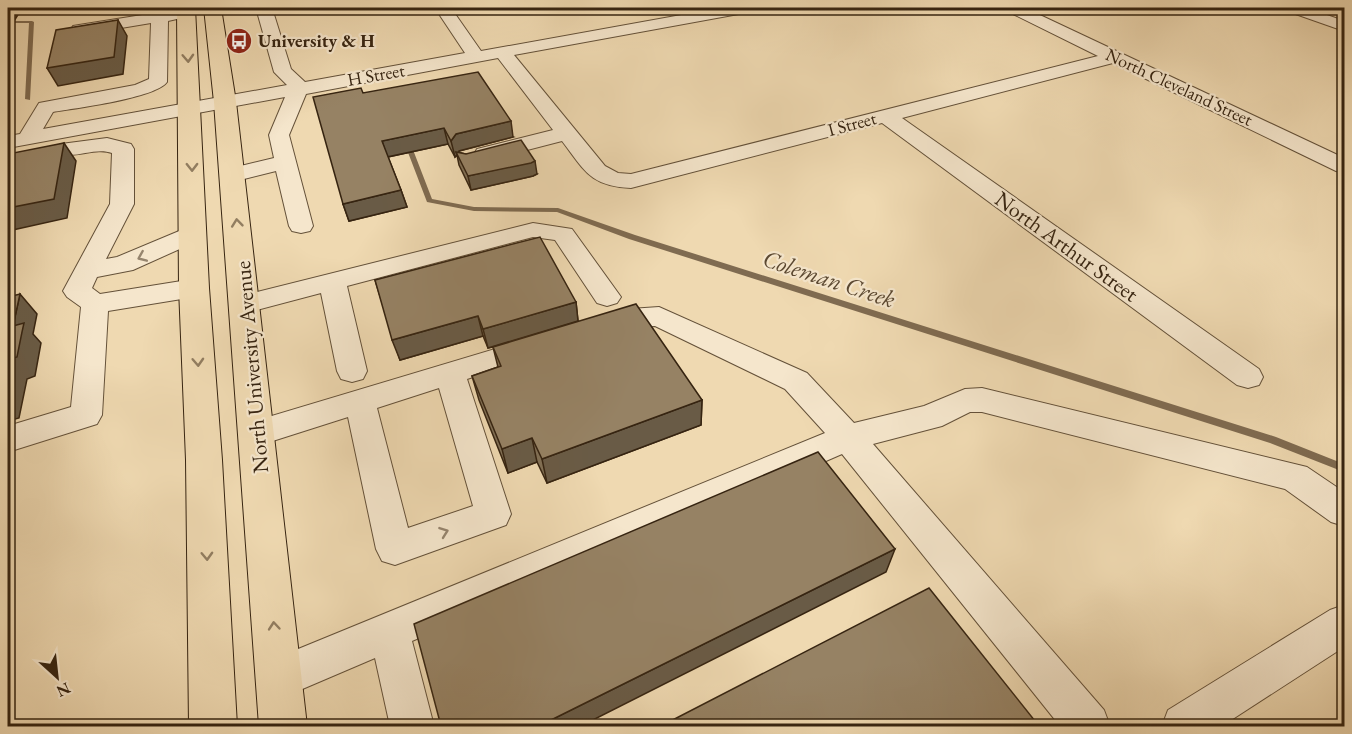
<svg xmlns="http://www.w3.org/2000/svg" width="1352" height="734" font-family="'EB Garamond',serif">
	<style>
		.lines { fill: none; stroke-linecap: round; stroke-linejoin: round }
		.stream { fill: #7f6b51; fill-rule: evenodd }
		.minor-casing { stroke: #645139; stroke-width: 2 }
		.major-casing { stroke: #362411; stroke-width: 2 }
		.minor { fill: #f5e6cc; fill-rule: evenodd }
		.major { fill: #efd9b1; fill-rule: evenodd }
		.wall { fill: #817056; stroke: #362411; stroke-width: 1.5 }
		.shaded-wall { fill: #695b46; stroke: #362411; stroke-width: 1.5 }
		.building { fill: #968264; stroke: #362411; stroke-width: 1.5 }
		.oneway { stroke: #927e61 }
		.oneway2 { stroke: #96856e }
		.labels { text-anchor: middle; stroke-width: 4.5; stroke-linejoin: round; paint-order: stroke }
		.far-poi-label { font-size: 18px; font-weight: bold; fill: #362411; stroke: #f5e6cc; text-anchor: start }
		.far-street-label { font-size: 18px; fill: #362411; stroke: #f5e6cc }
		.street-label { font-size: 22px; fill: #362411; stroke: #f5e6cc }
		.water-label { font-size: 24px; font-style: italic; fill: #5b4831; stroke: #f5e6cc }
	</style>
	<rect width="100%" height="100%" fill="#efd9b1"/>
	<filter id="stains"><feTurbulence type="fractalNoise" baseFrequency=".00333" numOctaves="4"/><feColorMatrix values="0 0 0 0 .2 0 0 0 0 .09 0 0 0 0 .02 0 0 0 .5 -.17"/></filter>
	<radialGradient id="worn" r=".72"><stop offset=".6" stop-color="#630" stop-opacity="0"/><stop offset="1" stop-color="#630" stop-opacity=".3"/></radialGradient>
	<g class="lines">
		<g class="stream">
			<polygon points="8,21 32,21 34,22 30,100 25,99 29,23 8,23"/>
			<polygon points="407,140 410,142 432,199 474,207 558,208 635,235 1276,437 1344,464 1344,472 1270,443 629,239 557,212 474,211 427,202 404,142"/>
		</g>
		<g class="minor-casing">
			<g id="minor">
				<path d="M256 8H272L291 69 305 82 465 53 435 8H451L481 51 720 8H752L750 11 744 13 514 55 605 166 618 173 631 174 1098 56 1007 11 1005 8H1025L1344 158V173L1336 171 1113 63 902 118 1259 369 1263 377 1259 385 1248 388 1237 385 882 123 631 188C590 186 585 171 562 141L485 161 477 159 474 154 477 149 553 130 498 58 306 94 289 135 313 226 310 231 301 233 292 231 289 226 276 171 232 182 224 180 221 175 224 170 274 158 269 135 285 97 8 148V136L20 134 39 103 135 85 149 79 151 23 79 35 73 34 71 30 73 26 79 25 180 9 188 14 186 17 168 21 167 82C156 98 76 108 53 112L43 129 287 85 274 72Z"/>
				<polygon points="1285,8 1307,8 1344,21 1344,31 1287,11"/>
				<path d="M107 138 131 144 134 149V204L106 259 117 257 184 229 193 227 202 229 205 234 202 239 133 270 97 277 92 288 100 294 194 279 204 282 207 288 204 294 194 297 108 311 102 415 97 424 8 452V426L71 407 81 307 67 297 63 291 110 204 112 153C96 147 78 158 61 154L58 149 61 144Z"/>
				<polygon points="533,223 572,229 621,297 617,303 607,306 597,303 555,240 533,237 347,286 367,371 363,379 352,382 341,379 337,371 321,293 245,313 235,310 231,304 235,298 245,295"/>
				<polygon points="659,307 807,373 854,423 924,406 965,389 982,388 1307,467 1344,492 1344,526 1331,522 1285,489 982,412 970,412 942,426 873,444 1104,710 1110,726 1060,726 842,454 412,641 434,726 390,726 375,658 279,699 264,693 258,678 264,663 825,433 785,389 655,326 631,327 604,336 594,333 590,326 594,319 630,309"/>
				<path d="M535 337 545 340 550 347 545 354 467 379 511 514 506 525 395 565 382 561 376 549 348 417 257 446 245 442 241 433 245 424ZM439 388 473 506 408 528 377 408Z"/>
				<polygon points="1344,605 1344,647 1222,726 1162,726 1168,710 1330,610"/>
			</g>
		</g>
		<g class="major-casing">
			<g id="major">
				<polygon points="177,8 195,8 209,288 222,460 237,726 189,726 186,460 179,288"/>
				<polygon points="204,8 221,8 236,102 307,726 259,726 214,102"/>
			</g>
		</g>
		<use href="#minor" class="minor"/>
		<use href="#major" class="major"/>
	</g>
	<g class="wall">
		<polygon points="363,93 513,137 459,151 458,152 537,174 533,176 471,190 459,165 457,155 455,157 448,144 388,157 401,190 407,207 349,221 343,204"/>
		<polygon points="375,280 576,302 578,321 702,400 701,425 547,483 537,462 508,473 479,400 472,376 498,367 493,347 488,348 483,336 400,360"/>
	</g>
	<g class="shaded-wall">
		<polygon points="8,8 22,8 8,31"/>
		<polygon points="118,20 127,36 123,74 58,86 47,68"/>
		<polygon points="511,121 513,137 459,151 457,154 456,152 457,155 455,157 451,141 456,134"/>
		<polygon points="444,128 448,144 387,157 382,141"/>
		<polygon points="64,143 76,161 67,218 8,231 8,208"/>
		<polygon points="535,161 537,174 533,176 471,190 468,176"/>
		<polygon points="401,190 407,207 349,221 343,204"/>
		<polygon points="20,294 37,314 33,334 41,343 35,376 27,379 19,418 8,421 8,364 13,326"/>
		<polygon points="576,302 578,321 488,348 483,329"/>
		<polygon points="478,316 483,336 400,360 392,340"/>
		<polygon points="702,400 701,425 547,483 542,459"/>
		<polygon points="532,438 537,462 508,473 502,449"/>
		<polygon points="895,549 886,572 581,726 539,726"/>
	</g>
	<g class="building">
		<polygon points="118,20 114,57 47,68 56,30"/>
		<polygon points="478,72 511,121 456,134 451,141 444,128 382,141 401,190 343,204 313,97 361,88 363,93"/>
		<polygon points="521,140 535,161 531,163 468,176 456,152 466,154"/>
		<polygon points="64,143 54,199 8,208 8,154"/>
		<polygon points="540,237 576,302 483,329 478,316 392,340 375,280"/>
		<polygon points="20,294 13,326 24,323 22,332 17,357 9,359 8,364 8,297"/>
		<polygon points="636,304 702,400 542,459 532,438 502,449 472,376 501,366 493,347"/>
		<polygon points="818,452 895,549 539,726 441,726 414,624"/>
		<polygon points="929,588 1039,726 661,726"/>
	</g>
	<defs><path id="oneway-chevron" d="M-2-3.5L2.5 0L-2 3.5" fill="none" stroke-width="1.6" stroke-linecap="round" stroke-linejoin="round" transform="scale(1.5)"/></defs>
	<g class="oneway">
		<use href="#oneway-chevron" transform="translate(188 58) rotate(87)"/>
		<use href="#oneway-chevron" transform="translate(192 167) rotate(89)"/>
		<use href="#oneway-chevron" transform="translate(237 223) rotate(-96)"/>
		<use href="#oneway-chevron" transform="translate(198 362) rotate(87)"/>
		<use href="#oneway-chevron" transform="translate(207 556) rotate(88)"/>
		<use href="#oneway-chevron" transform="translate(274 626) rotate(-95)"/>
	</g>
	<g class="oneway2">
		<use href="#oneway-chevron" transform="translate(142 257) rotate(157)"/>
		<use href="#oneway-chevron" transform="translate(444 532) rotate(-20)"/>
	</g>
	<defs>
		<g id="bus-disc" transform="scale(1.35)"><circle r="9.5" fill="#8f2418" stroke="#f5e6cc"/><path d="M-5-6H5V4H4V6H2V4H-2V6H-4V4H-5ZM-3.5-4V0h7V-4ZM-3.5 1.2v1.5H-2V1.2ZM2 1.2v1.5H3.5V1.2Z" fill="#fff"/></g>
	</defs>
	<g fill-rule="evenodd">
		<use href="#bus-disc" x="239" y="41"/>
	</g>
	<g class="labels">
		<g class="far-poi-label">
			<text x="258" y="47">University &amp; H</text>
		</g>
		<g class="far-street-label">
			<text transform="translate(376 75) rotate(-10)" y="6">H Street</text>
			<text transform="translate(1179 87) rotate(25)" y="6">North Cleveland Street</text>
			<text transform="translate(852 124) rotate(-15)" y="6">I Street</text>
		</g>
		<g class="street-label">
			<text transform="translate(1067 246) rotate(36)" y="8">North Arthur Street</text>
			<text transform="translate(251 367) rotate(-95)" y="8">North University Avenue</text>
		</g>
		<g class="water-label">
			<text transform="translate(829 279) rotate(18)" y="8">Coleman Creek</text>
		</g>
	</g>
	<rect width="1352" height="734" fill="none" stroke="#efd9b1" stroke-width="30"/>
	<rect x="9" y="9" width="1334" height="716" fill="none" stroke="#362411" stroke-width="3"/>
	<rect x="15" y="15" width="1322" height="704" fill="none" stroke="#362411" stroke-width="1.5"/>
	<g transform="translate(57 677) rotate(153)" stroke="#f5e6cc" stroke-width="4.5" paint-order="stroke">
	<path d="M0-4.5L10 22L0 15L-10 22Z" fill="#362411"/>
	<text y="-9" font-size="16" font-weight="bold" text-anchor="middle" fill="#362411">N</text>
	</g>
	<rect width="100%" height="100%" filter="url(#stains)"/>
	<rect width="100%" height="100%" fill="url(#worn)"/>
</svg>
